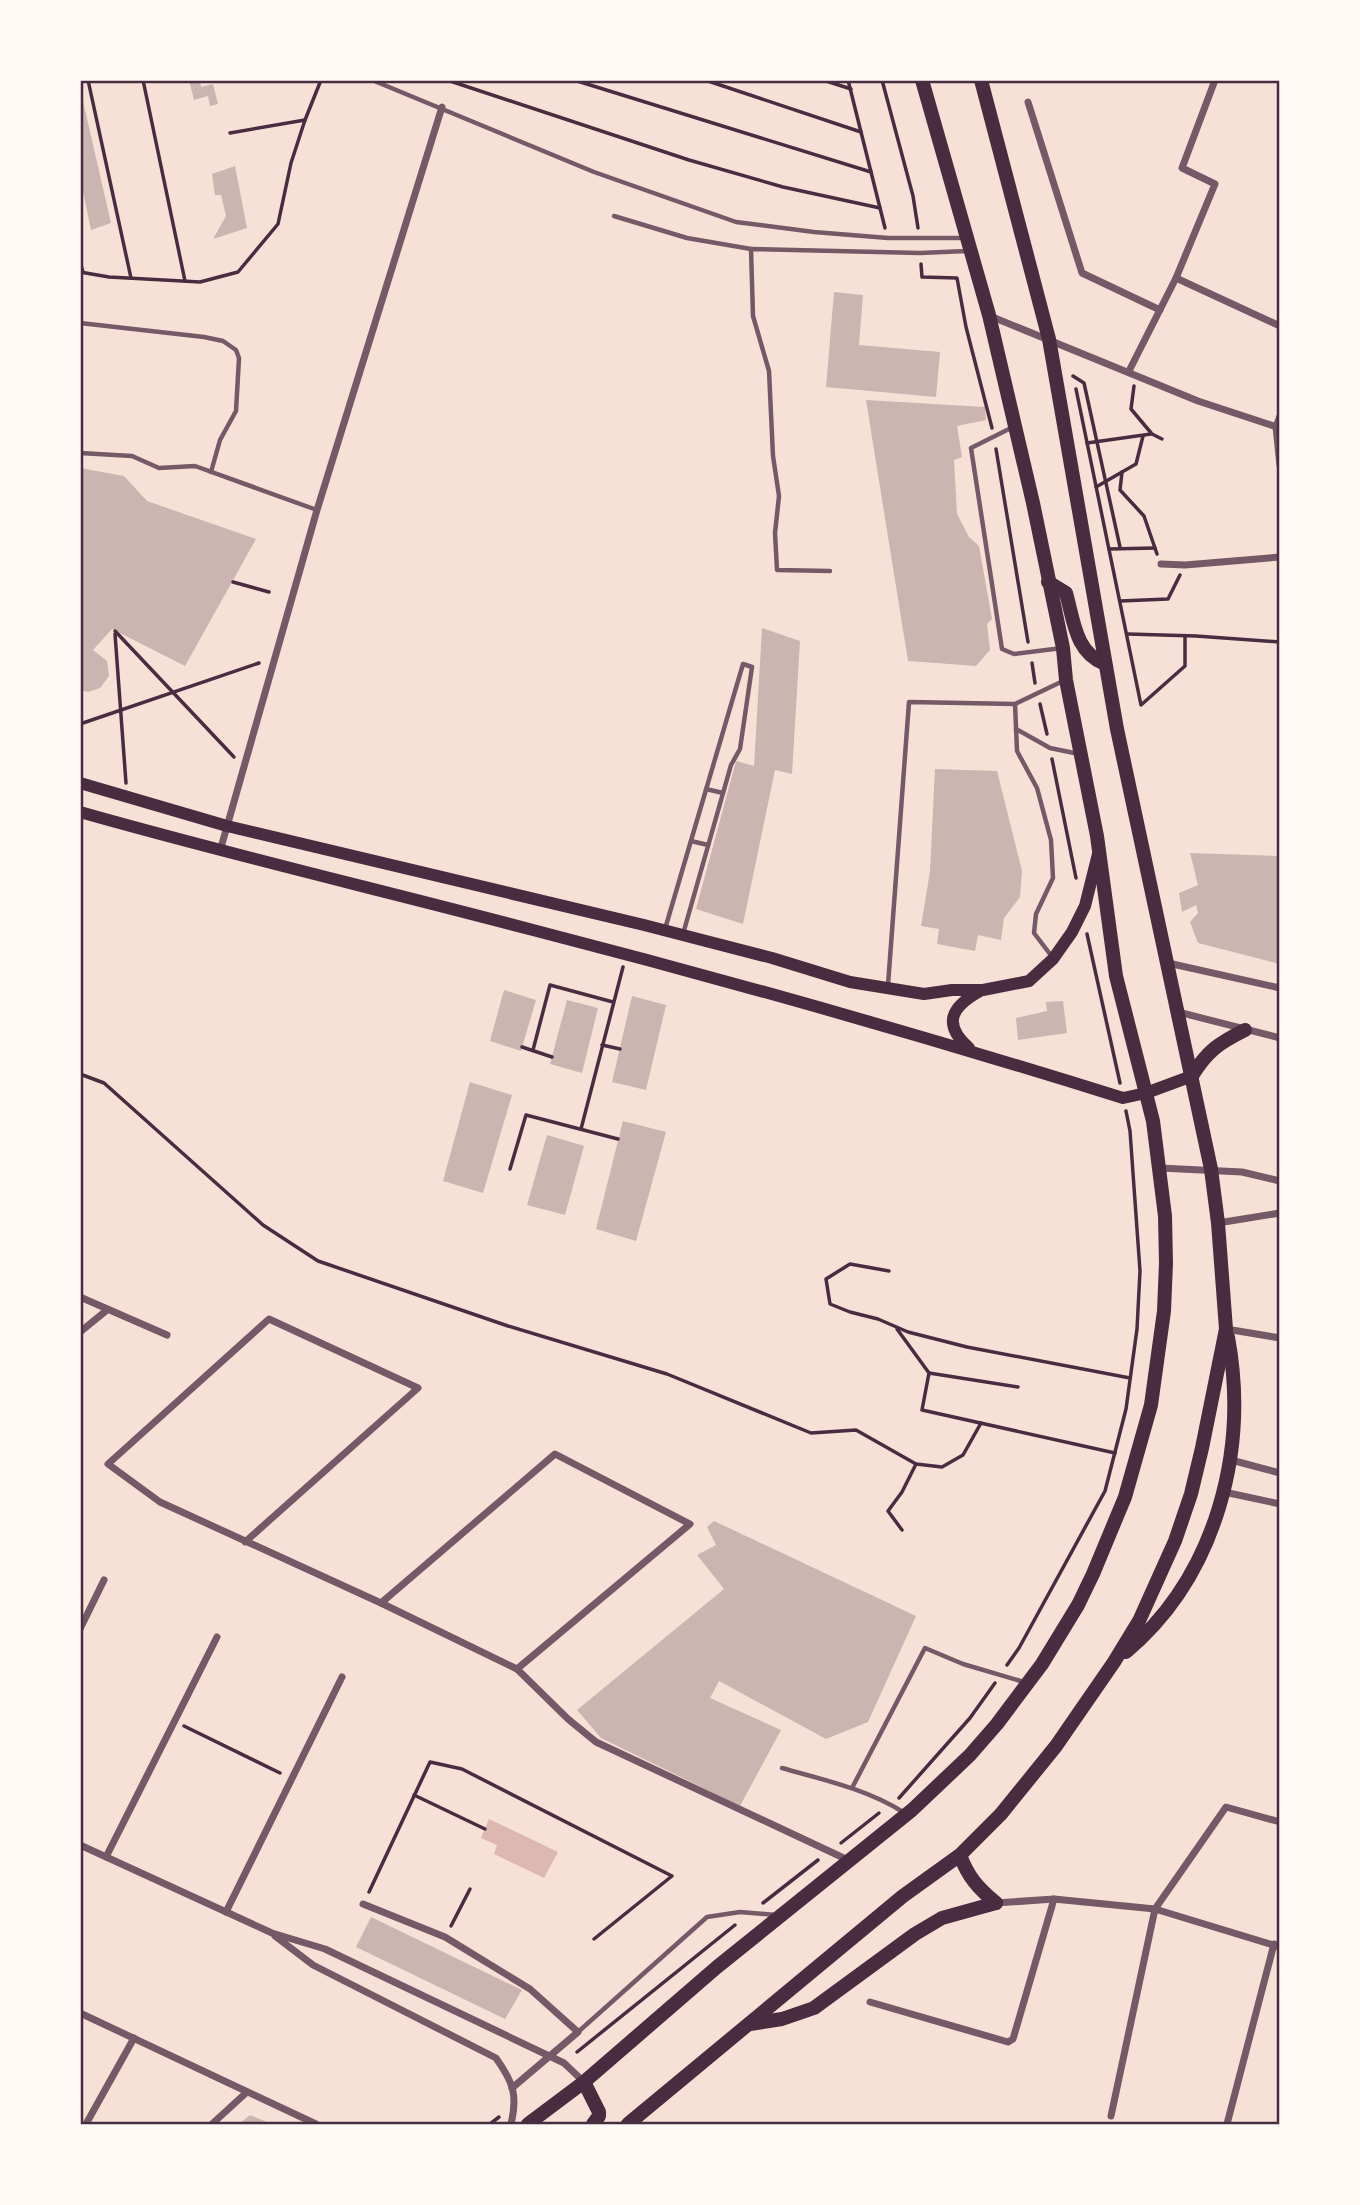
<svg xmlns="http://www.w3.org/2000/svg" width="1360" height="2205" font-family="'Asap Condensed',sans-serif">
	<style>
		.water { fill: #dcb8b0 }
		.building { fill: #ccb4b1 }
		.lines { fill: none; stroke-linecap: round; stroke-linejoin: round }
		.path { stroke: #4a2c40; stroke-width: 3.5 }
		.service { stroke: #755966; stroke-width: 4.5 }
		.minor { stroke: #755966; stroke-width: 7 }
		.secondary { stroke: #4a2c40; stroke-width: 12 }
		.primary { stroke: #4a2c40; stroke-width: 14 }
		.neatline { fill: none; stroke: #4a2c40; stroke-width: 2.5 }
	</style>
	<rect width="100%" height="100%" fill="#f7e1d7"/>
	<polygon class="water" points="489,1819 558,1852 544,1878 494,1854 497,1845 481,1838"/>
	<g class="building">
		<polygon points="189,80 200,80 201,87 213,84 218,104 210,106 208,96 194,100"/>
		<polygon points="80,88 111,223 91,230 80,177"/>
		<polygon points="235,166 247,228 213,239 226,216 221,195 215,195 212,174"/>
		<polygon points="834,292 863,295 859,345 940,352 936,397 826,387"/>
		<polygon points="866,400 985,407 986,420 957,426 962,457 954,460 957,514 969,537 979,546 992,619 987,624 990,650 976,666 908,661"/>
		<polygon points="80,468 124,476 147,501 256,539 185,666 112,629 93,650 107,661 109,676 100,688 88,692 80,690"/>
		<polygon points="762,628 800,641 792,774 775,770 743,924 696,909 736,761 754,766"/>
		<polygon points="935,769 997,771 1022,871 1020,897 1004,918 1001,940 978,935 975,951 937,944 939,929 921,926 930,871"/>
		<polygon points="1190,853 1280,856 1280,964 1198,943 1190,922 1198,913 1196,905 1182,912 1179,893 1198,885"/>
		<polygon points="504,990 536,1000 521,1051 490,1041"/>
		<polygon points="632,996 666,1005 646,1090 612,1082"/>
		<polygon points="567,1000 598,1008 582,1073 550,1064"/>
		<polygon points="1063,1001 1067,1033 1018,1040 1016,1018 1047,1011 1046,1002"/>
		<polygon points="470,1082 512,1095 483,1193 443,1181"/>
		<polygon points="623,1121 666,1132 636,1241 596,1229"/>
		<polygon points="547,1135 584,1146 565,1215 527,1205"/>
		<polygon points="714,1521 916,1616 868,1722 826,1739 719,1681 710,1698 781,1730 740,1806 601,1738 577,1710 724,1589 697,1555 716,1545 707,1527"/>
		<polygon points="371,1917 522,1990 505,2019 356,1947"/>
		<polygon points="250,2115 272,2124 239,2124"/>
	</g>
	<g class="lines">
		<g class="path">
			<polyline points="88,80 131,278"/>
			<polyline points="143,80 185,281"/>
			<polyline points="447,80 689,160 783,187 880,208"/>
			<polyline points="574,80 871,172"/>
			<polyline points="705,80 861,132"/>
			<polyline points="823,80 851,89"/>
			<polyline points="848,80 885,228"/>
			<polyline points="882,80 913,196 918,228"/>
			<polyline points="230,133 305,120"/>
			<polyline points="80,262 83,272"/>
			<polyline points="921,264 922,277 957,278 966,327 992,428"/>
			<polyline points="80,272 109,277 200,282 238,272 278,224 291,163 305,120 321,80"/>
			<polyline points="1073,376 1084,383 1120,547"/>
			<polyline points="1134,386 1131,409 1152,434 1162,439"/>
			<polyline points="1076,389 1141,705 1185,666 1185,636"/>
			<polyline points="1087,443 1151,434"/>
			<polyline points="996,449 1028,642"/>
			<polyline points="1122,472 1120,490 1144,516 1157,554"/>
			<polyline points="1096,487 1136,464 1143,436"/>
			<polyline points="1109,549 1155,548"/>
			<polyline points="233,582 269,592"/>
			<polyline points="1120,601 1168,599 1180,575"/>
			<polyline points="115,631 234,757"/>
			<polyline points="115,634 126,783"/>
			<polyline points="1128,634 1196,636 1280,642"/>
			<polyline points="1032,663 1035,683"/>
			<polyline points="1040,704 1047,734"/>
			<polyline points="80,724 259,663"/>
			<polyline points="1052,759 1076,878"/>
			<polyline points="1087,934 1120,1083"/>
			<polyline points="602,1045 620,1049"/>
			<polyline points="522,1047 552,1057"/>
			<polyline points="533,1050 550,985 613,1002"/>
			<polyline points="80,1074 104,1083 263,1225 318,1261 508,1326 667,1374 811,1433 856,1430 916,1464 942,1467 963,1455 981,1423"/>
			<polyline points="581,1129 623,967"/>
			<polyline points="510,1169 526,1115 618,1139"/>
			<polyline points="889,1271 850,1264 826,1279 830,1304 850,1312 878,1319 908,1332 967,1347 1130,1378"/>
			<polyline points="897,1329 929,1373"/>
			<polyline points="1018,1387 929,1373 922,1410 1115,1453"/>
			<polyline points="902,1530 888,1511 902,1492 916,1464"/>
			<polyline points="1007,1665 1019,1648 1105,1491 1126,1409 1137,1329 1140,1271 1130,1131 1126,1111"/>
			<polyline points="184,1726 280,1773"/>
			<polyline points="414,1795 485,1829"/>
			<polyline points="899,1798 970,1718 995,1683"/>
			<polyline points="841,1843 879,1813"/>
			<polyline points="369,1892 430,1762 462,1769 672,1876 594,1939"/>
			<polyline points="763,1903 818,1860"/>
			<polyline points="451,1926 470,1889"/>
			<polyline points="577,2052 735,1925"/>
			<polyline points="490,2124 499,2117"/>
		</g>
		<g class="service">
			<polyline points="372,80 594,172 736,222 814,232 888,238 963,238"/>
			<polyline points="614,216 687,238 751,249"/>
			<polyline points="80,323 204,337 223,341 236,350 239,358 236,411 220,440 211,472"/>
			<polyline points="1013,427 971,448 1002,649 1014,654 1062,648"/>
			<polyline points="80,453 132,456 159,468 195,466 317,510"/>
			<polyline points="830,571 777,570 775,533 779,496 773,456 769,371 753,316 751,249 920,253 967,251"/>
			<polyline points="1015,704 1017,751 1037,788 1051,840 1053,878 1036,914 1034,933 1053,958"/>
			<polyline points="1016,729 1050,748 1079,754"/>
			<polyline points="706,789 723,793"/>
			<polyline points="691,841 708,845"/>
			<polyline points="665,929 743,664 752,667 740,749 731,765 683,934"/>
			<polyline points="888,985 909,702 1015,704 1063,681"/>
			<path d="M782 1768C824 1780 866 1789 903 1812"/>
			<polyline points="852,1788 925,1648 963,1664 1024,1682"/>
			<polyline points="578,2032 707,1917 740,1912 776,1915"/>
		</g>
		<g class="minor">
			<polyline points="1028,102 1082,273 1160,310"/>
			<polyline points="1176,278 1280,326"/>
			<polyline points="990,316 1198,401 1280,428"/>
			<polyline points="1129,371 1176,278 1215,184 1182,168 1215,80"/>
			<polyline points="1280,416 1276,427 1280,466"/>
			<polyline points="1161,564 1185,565 1280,557"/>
			<polyline points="220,851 317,510 442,107"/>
			<polyline points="1168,963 1280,988"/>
			<polyline points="1178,1012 1280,1038"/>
			<polyline points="1160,1168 1242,1172 1280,1181"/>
			<polyline points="1218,1223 1280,1213"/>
			<polyline points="80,1297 167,1335"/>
			<polyline points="1226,1329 1280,1338"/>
			<polyline points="80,1332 107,1310"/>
			<polyline points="1231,1460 1280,1473"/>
			<polyline points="1224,1492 1280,1504"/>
			<polyline points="245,1542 418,1388 269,1319 108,1464 160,1502 381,1603 517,1669 568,1719 596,1742 848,1860"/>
			<polyline points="381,1603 555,1454 690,1524 517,1669"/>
			<polyline points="80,1629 104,1580"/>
			<polyline points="80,1845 272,1933 325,1949 564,2063 584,2082"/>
			<polyline points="106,1857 217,1637"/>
			<polyline points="996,1903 1054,1899 1155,1909 1280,1947"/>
			<polyline points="363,1904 445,1937 530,1989 578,2032 512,2088"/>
			<polyline points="226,1912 342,1677"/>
			<path d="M275 1936 313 1965 496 2058C513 2082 518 2095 511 2124"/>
			<polyline points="870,2002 1008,2042 1013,2039 1054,1899"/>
			<polyline points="80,2013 316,2124"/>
			<polyline points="1111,2116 1155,1909 1226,1807 1280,1822"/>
			<polyline points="86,2124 134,2038"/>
			<polyline points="212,2124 247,2092"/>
			<polyline points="1227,2124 1274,1944"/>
		</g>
		<g class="secondary">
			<polyline points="80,783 227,826 644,925 772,958 850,982 924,994 952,990 983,990 1029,981 1053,959 1072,932 1085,906 1098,854"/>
			<path d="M80 812C231 855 382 890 533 930 731 981 928 1037 1123 1098L1146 1093 1192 1076"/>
			<path d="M969 1048C942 1024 951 1007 980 991"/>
		</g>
		<g class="primary">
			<path d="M1048 582 1066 593C1074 621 1075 652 1105 664"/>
			<path d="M1192 1076C1207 1051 1219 1043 1245 1030"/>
			<path d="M1126 1652C1216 1576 1249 1451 1228 1337"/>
			<path d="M960 1855C968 1877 978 1888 996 1903"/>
			<polyline points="750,2024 782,2019 814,2008 915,1934 942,1918 996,1903"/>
			<polyline points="584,2082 599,2112 599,2116 593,2124"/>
			<polyline points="528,2124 584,2082 717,1967 912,1810 970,1755 997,1724 1042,1664 1078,1605 1093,1574 1125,1497 1151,1405 1164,1311 1166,1263 1165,1216 1153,1121 1116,976 1097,836 1066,680 1063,648 1033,503 989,315 922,80"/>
			<polyline points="628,2124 903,1896 960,1855 1001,1814 1056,1746 1114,1662 1139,1621 1175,1541 1191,1494 1202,1448 1226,1329 1218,1223 1211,1169 1117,729 1049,339 981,80"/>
		</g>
	</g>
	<rect width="1360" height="2205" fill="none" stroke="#fffaf5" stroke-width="164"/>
	<rect x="82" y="82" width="1196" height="2041" class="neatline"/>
</svg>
